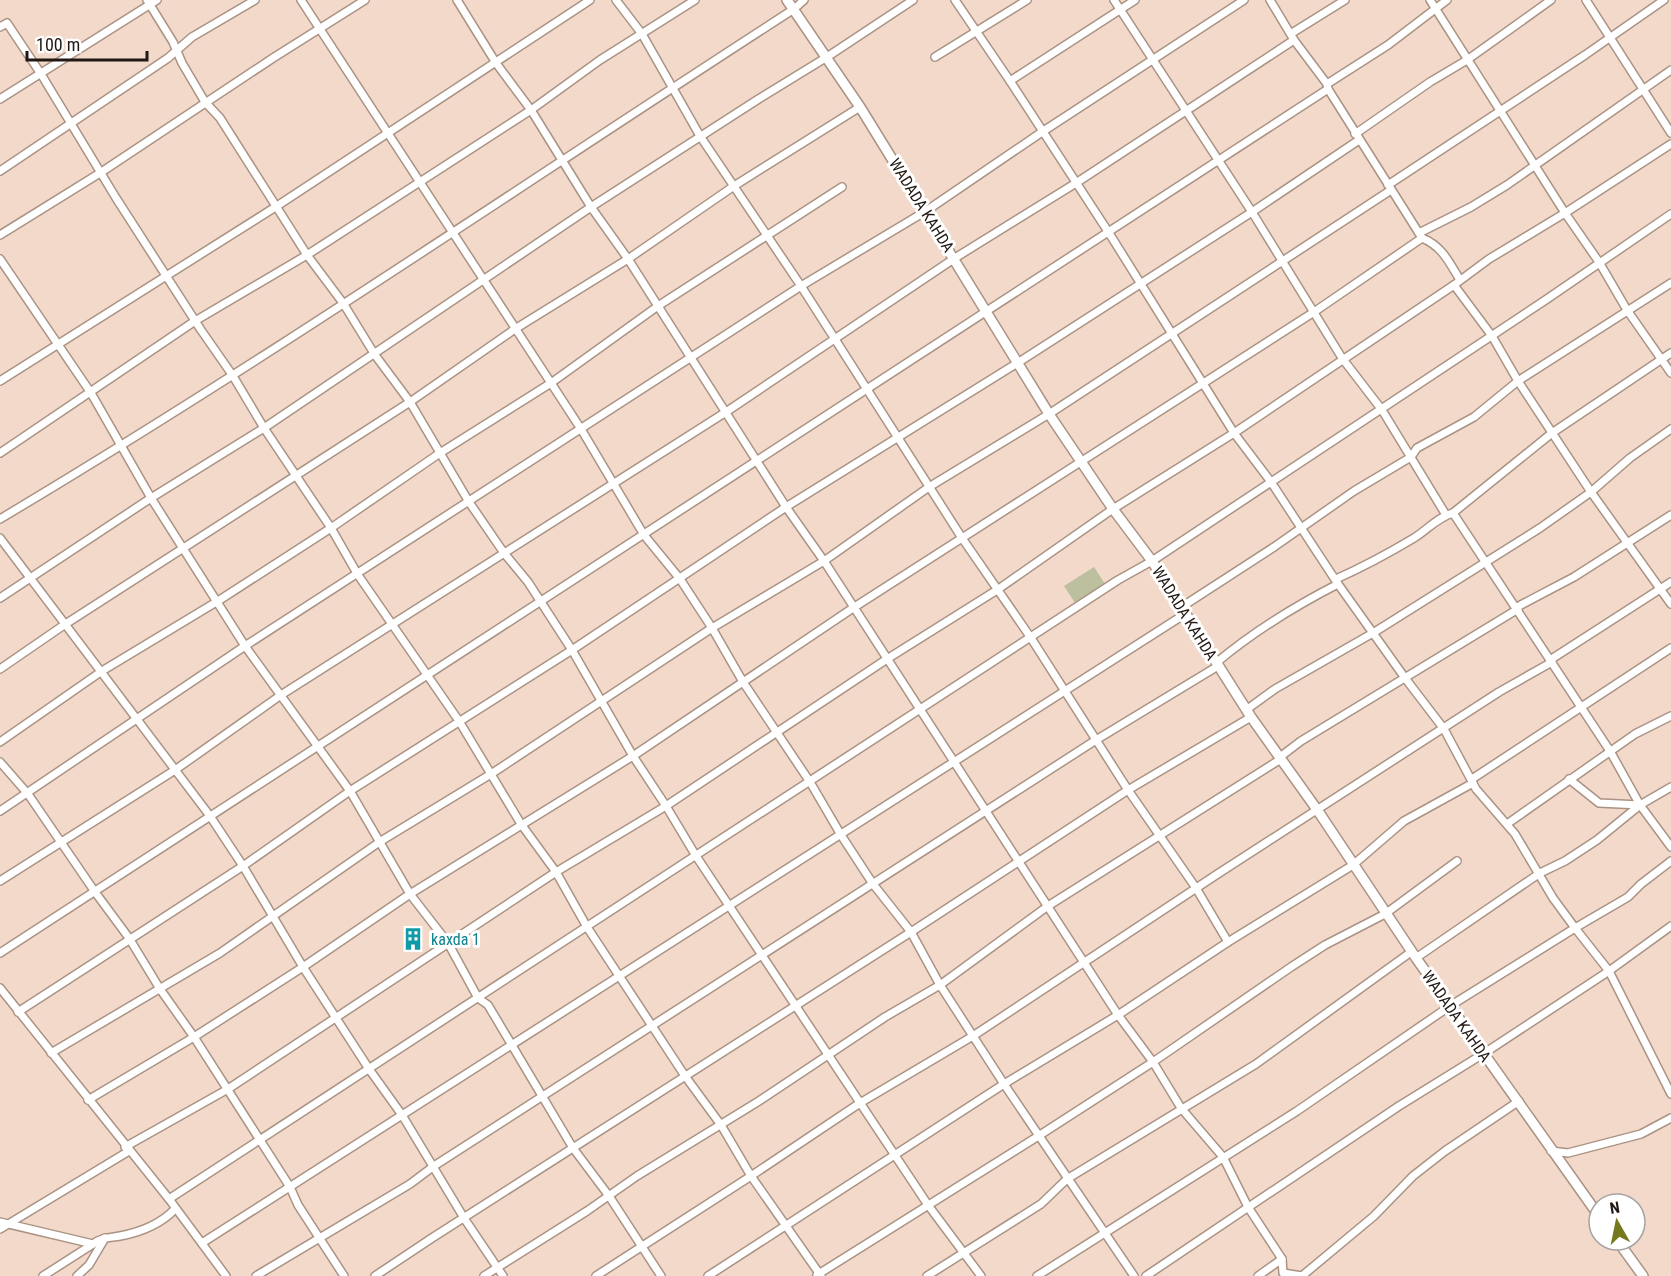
<svg xmlns="http://www.w3.org/2000/svg" width="1671" height="1276" font-family="'Roboto Condensed',sans-serif">
	<style>
		.green { fill: #bcc09f }
		.lines { fill: none; stroke-linecap: round; stroke-linejoin: round }
		.minor-casing { stroke: #aa9384; stroke-width: 10 }
		.secondary-casing { stroke: #aa9384; stroke-width: 12 }
		.minor { stroke: #fff; stroke-width: 7 }
		.secondary { stroke: #fff; stroke-width: 9 }
		.labels { text-anchor: middle; stroke-width: 6; stroke-linejoin: round; paint-order: stroke }
		.street-label { font-size: 16px; fill: #211813; stroke: #fff }
		.culture-label { font-size: 16px; fill: #0d838f; stroke: #fff; text-anchor: start }
	</style>
	<rect width="100%" height="100%" fill="#f3d9ca"/>
	<polygon class="green" points="1094,567 1105,584 1075,603 1064,586"/>
	<g class="lines">
		<g class="minor-casing">
			<g id="minor">
				<polyline points="147,0 173,42 182,63 205,102 220,118 307,255 343,303 375,355 410,402 469,502 504,553 528,582 572,650 633,756 666,806 696,856 928,1205 981,1276"/>
				<polyline points="301,0 581,429 644,535 680,579 712,628 743,682 810,782 841,835 873,884 911,932 940,985 1004,1084 1134,1276"/>
				<polyline points="457,0 496,63 531,110 591,207 628,259 786,507 824,561 1118,1015 1153,1062 1181,1108 1223,1157 1248,1207 1282,1259"/>
				<polyline points="616,0 642,34 700,136 801,286 962,538 1031,638 1128,790 1196,888 1228,942"/>
				<polyline points="955,0 1010,81 1109,233 1234,433 1271,482 1338,584 1405,678 1444,729 1476,789 1515,834 1553,898 1575,928 1450,1006 1297,1111 1037,1276"/>
				<polyline points="1114,0 1252,212 1342,358 1382,410 1446,515"/>
				<path d="M1270 0 1294 40 1327 84 1328 89 1422 238C1442 246 1449 262 1460 280"/>
				<polyline points="1430,0 1565,213 1599,262 1627,310 1671,373"/>
				<polyline points="1586,0 1671,133"/>
				<polyline points="0,27 7,23 41,74 116,198 201,330 233,376 264,428 331,528 358,575 459,721 521,824 556,872 587,927 685,1076 721,1125 751,1176 821,1276"/>
				<polyline points="1292,33 1345,0"/>
				<polyline points="935,57 1027,0"/>
				<polyline points="1010,81 1135,0"/>
				<polyline points="1327,84 1388,45 1447,0"/>
				<polyline points="0,99 157,0"/>
				<polyline points="1355,134 1430,82 1467,60 1551,0"/>
				<polyline points="0,171 168,58 192,37 255,0"/>
				<polyline points="1388,185 1585,55 1664,0"/>
				<polyline points="1419,233 1471,207 1507,185 1671,70"/>
				<polyline points="0,235 100,173 273,58 365,0"/>
				<polyline points="0,259 91,393 151,498 245,646 350,791 410,894 448,943 478,998 488,1005 573,1148 609,1196 661,1276"/>
				<polyline points="1454,285 1492,336 1518,381 1591,492 1671,604"/>
				<polyline points="0,381 277,206 590,0"/>
				<polyline points="0,453 195,321 307,255 531,110 600,60 695,0"/>
				<polyline points="1453,513 1610,751 1640,805"/>
				<path d="M0 519C270 358 529 180 794 9L804 0"/>
				<polyline points="0,538 210,816 243,866 303,967 369,1069 402,1115 464,1218 503,1276"/>
				<path d="M1336 579C1363 567 1389 553 1414 538 1427 530 1438 517 1453 513L1552 433 1671 353"/>
				<polyline points="0,598 151,498 264,428 591,207 757,100 827,57 913,0"/>
				<polyline points="1517,607 1574,577 1671,515"/>
				<polyline points="1180,608 1274,547 1354,491 1411,457 1417,448 1474,417 1518,381 1671,283"/>
				<polyline points="1550,660 1671,582"/>
				<path d="M1216 663C1253 632 1295 606 1338 584"/>
				<polyline points="0,669 64,625 410,402 515,329 628,259 734,186 860,107"/>
				<polyline points="1246,710 1275,689 1373,633 1540,528 1591,492 1630,458 1671,429"/>
				<polyline points="0,742 102,671 218,601 331,528 440,453 551,383 658,306 842,187"/>
				<polyline points="1280,757 1301,741 1518,609"/>
				<polyline points="0,762 28,794 95,892 129,938 160,989 194,1037 290,1187 298,1205 344,1276"/>
				<polyline points="1472,779 1671,648"/>
				<polyline points="1569,779 1599,803 1640,805 1671,847"/>
				<polyline points="0,811 245,646 801,286 926,211 1042,132 1244,0"/>
				<polyline points="1507,824 1635,734 1671,716"/>
				<polyline points="1671,861 1641,884 1628,897 1575,928 1609,971 1671,1094"/>
				<polyline points="0,881 175,770 281,695 726,412 955,258 1076,183 1294,40"/>
				<polyline points="0,953 1328,89"/>
				<polyline points="1416,958 1540,873 1565,861 1597,840 1640,805 1671,787"/>
				<polyline points="0,988 169,1199 226,1276"/>
				<polyline points="18,1012 243,866 350,791 572,650 786,507 1019,362 1252,212 1359,140"/>
				<polyline points="51,1053 220,953 381,841 491,774 712,628 824,561 929,487 1049,414 1391,190"/>
				<polyline points="88,1100 194,1037 303,967 410,894 633,756 853,608 1314,312 1422,238"/>
				<polyline points="125,1147 228,1089 556,872 666,806 887,659 997,590 1113,509 1234,433 1454,285 1489,259 1565,213 1671,144"/>
				<polyline points="1551,1151 1568,1153 1641,1134 1671,1118"/>
				<polyline points="169,1199 1118,580 1152,561 1547,299 1671,214"/>
				<path d="M0 1222 93 1244C102 1237 110 1238 120 1236 141 1232 160 1225 175 1209"/>
				<polyline points="0,1229 129,1151"/>
				<polyline points="202,1243 1185,614"/>
				<polyline points="817,1275 1040,1135 1153,1062 1291,967 1325,945 1385,914 1457,861"/>
				<polyline points="43,1276 93,1244"/>
				<polyline points="77,1276 89,1265 105,1238"/>
				<polyline points="256,1276 410,1184 434,1166 1096,740 1218,666"/>
				<polyline points="375,1276 432,1238 911,932 1128,790 1251,717"/>
				<polyline points="484,1276 587,1211 637,1176 759,1101 885,1017 940,985 1048,906 1281,759"/>
				<polyline points="596,1276 751,1176 860,1103 973,1036 1216,875 1499,692 1552,662"/>
				<polyline points="708,1276 1004,1084 1118,1015 1228,942 1353,865 1404,821 1473,783"/>
				<polyline points="927,1276 1041,1204 1067,1179 1256,1064 1411,952"/>
				<polyline points="1146,1276 1399,1106 1483,1054 1609,971 1671,926"/>
				<polyline points="1258,1276 1282,1259 1283,1273 1302,1276"/>
				<polyline points="1302,1276 1374,1216 1413,1176 1445,1151 1519,1101"/>
			</g>
		</g>
		<g class="secondary-casing">
			<g id="secondary">
				<polyline points="787,0 860,107 1049,414 1113,509 1152,561 1251,717 1318,811 1416,958 1599,1216"/>
				<polyline points="1617,1240 1643,1276"/>
			</g>
		</g>
		<use href="#minor" class="minor"/>
		<use href="#secondary" class="secondary"/>
	</g>
	<defs>
		<g id="building-bare" transform="scale(1.8)"><path d="M-4-6H4V6H1V3H-1V6H-4ZM-2.5-4.3h1.7v1.8h-1.7ZM.8-4.3h1.7v1.8H.8ZM-2.5-1h1.7V.8h-1.7ZM.8-1h1.7V.8H.8Z" fill="#0f9aa8" stroke="#fff" stroke-width="2.5" paint-order="stroke"/></g>
	</defs>
	<g fill-rule="evenodd">
		<use href="#building-bare" x="413" y="939"/>
	</g>
	<g class="labels">
		<g class="street-label">
			<text transform="translate(922 205) rotate(58)" y="6">WADADA KAHDA</text>
			<text transform="translate(1185 613) rotate(58)" y="6">WADADA KAHDA</text>
			<text transform="translate(1457 1016) rotate(55)" y="6">WADADA KAHDA</text>
		</g>
		<g class="culture-label">
			<text x="431" y="945">kaxda 1</text>
		</g>
	</g>
	<g transform="translate(1617 1222) rotate(351)"><circle r="28" fill="#ffffff" stroke="#a6a3a1" stroke-width="1.5"/>
	<path d="M0-4.5L10 22L0 15L-10 22Z" fill="#76781f"/>
	<text y="-9" font-size="16" font-weight="bold" text-anchor="middle" fill="#211813">N</text>
	</g>
	<path d="M27 51v9h120v-9" fill="none" stroke="#211813" stroke-width="3"/>
	<text x="36" y="51" font-size="18" fill="#211813" stroke="#ffffff" stroke-width="4.5" paint-order="stroke">100 m</text>
</svg>
